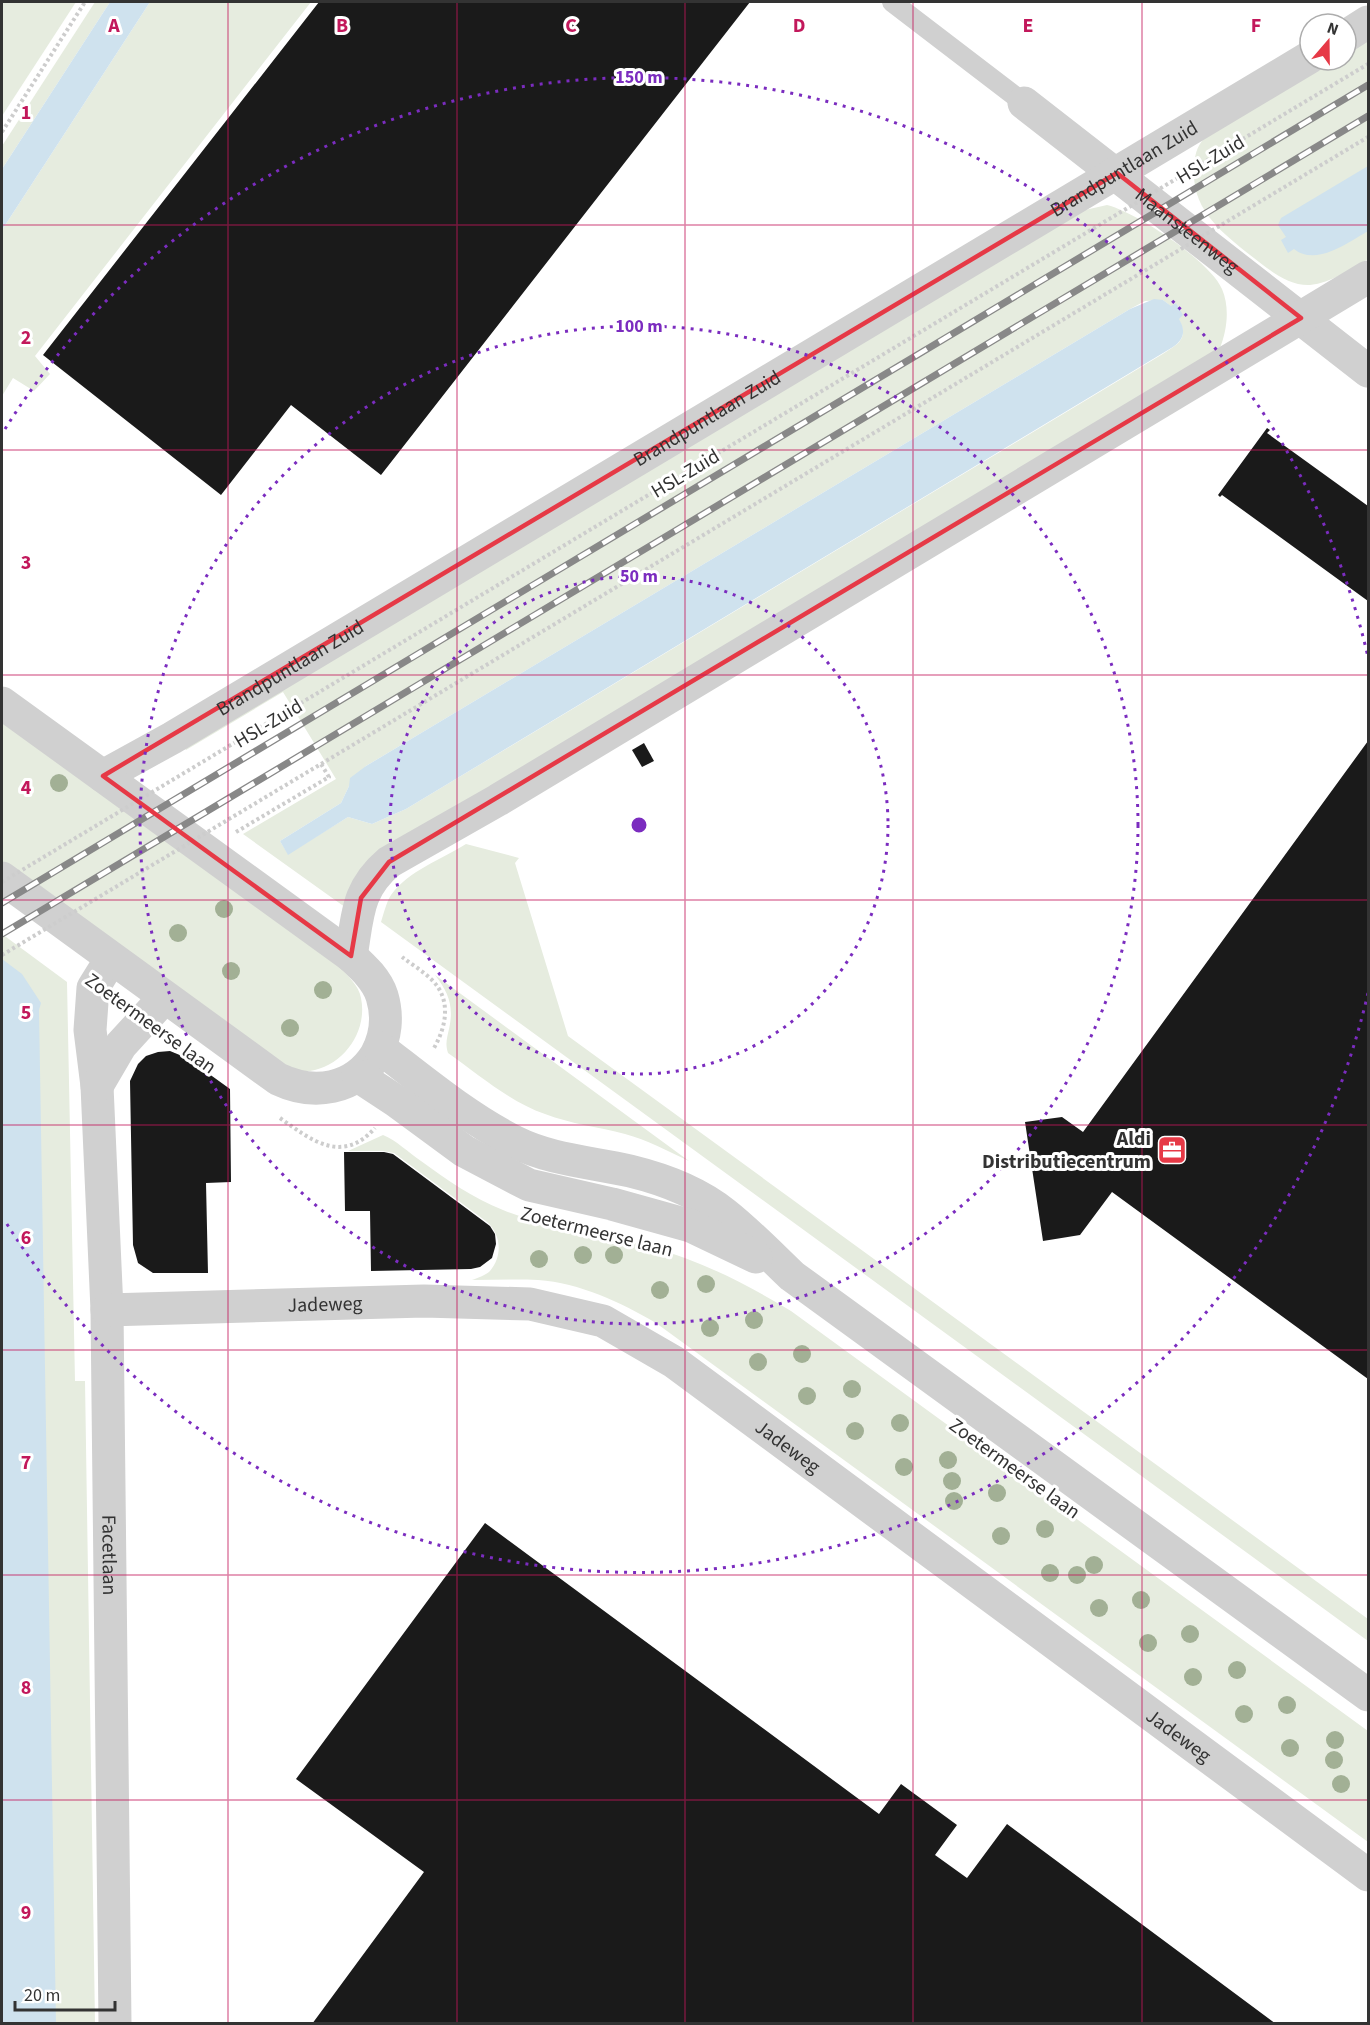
<svg xmlns="http://www.w3.org/2000/svg" width="1370" height="2025" font-family="'Source Sans 3',sans-serif">
	<style>
		.green { fill: #e6ecdf; fill-rule: evenodd }
		.water { fill: #cfe2ee }
		.building { fill: #1a1a1a }
		.lines { fill: none; stroke-linecap: round; stroke-linejoin: round }
		.path { stroke: #cdcdcd; stroke-width: 4; stroke-dasharray: 3 3; stroke-linecap: butt }
		.service { stroke: #d0d0d0; stroke-width: 20 }
		.minor { stroke: #d0d0d0; stroke-width: 33 }
		.tertiary { stroke: #d0d0d0; stroke-width: 33 }
		.rail-casing { stroke: #888; stroke-width: 7 }
		.rail { stroke: #fff; stroke-width: 4.5; stroke-dasharray: 14; stroke-linecap: butt }
		.path-bridge { stroke: #cdcdcd; stroke-width: 4; stroke-dasharray: 3 3; stroke-linecap: butt }
		.tree { fill: #a2b095 }
		.marked { fill: none; stroke: #e63946; stroke-width: 4.5; stroke-linejoin: round }
		.grid { fill: none; stroke: #c2185b; stroke-width: 1.5; stroke-opacity: 0.55 }
		.ring { fill: none; stroke: #7b2cbf; stroke-width: 3; stroke-dasharray: 3 6 }
		.labels { text-anchor: middle; stroke-width: 6; stroke-linejoin: round; paint-order: stroke }
		.street-label { font-size: 20px; fill: #333; stroke: #fff }
		.poi-label { font-size: 20px; font-weight: bold; fill: #333; stroke: #fff; text-anchor: end }
		.grid-label { font-size: 20px; text-anchor: middle; font-weight: bold; fill: #c2185b; stroke: #fff; stroke-width: 6; stroke-linejoin: round; paint-order: stroke }
		.centre { fill: #7b2cbf; stroke: #fff; stroke-width: 3 }
		.ring-label { font-size: 18px; text-anchor: middle; font-weight: bold; fill: #7b2cbf; stroke: #fff; stroke-width: 6; stroke-linejoin: round; paint-order: stroke }
	</style>
	<rect width="100%" height="100%" fill="#fff"/>
	<g class="green">
		<polygon points="2,2 76,2 2,116"/>
		<polygon points="95,2 110,2 2,169 2,146"/>
		<polygon points="150,2 311,2 35,356 50,374 34,391 13,378 2,396 2,230"/>
		<path d="M1368 36V259C1351 269 1331 283 1310 285 1287 286 1267 268 1250 255 1223 233 1193 211 1194 172 1194 161 1195 150 1202 141 1214 125 1237 115 1254 104 1279 90 1304 75 1329 60H1346V50Z"/>
		<path d="M1107 205C1136 212 1210 261 1222 289 1230 308 1227 330 1220 348L396 846 349 910 243 834 336 779 283 692 186 750 184 747 1085 210ZM1163 300C1170 305 1174 310 1178 318 1190 339 1178 344 1161 355L406 809 372 824 348 817 288 854 280 841 341 803 349 786 366 766 1130 309 1145 301Z"/>
		<path d="M2 712 340 967C348 976 359 986 361 998 368 1032 343 1066 310 1071 302 1072 294 1070 286 1070L2 866Z"/>
		<path d="M466 844 519 858 515 863 568 1036 1368 1619V1641L381 922C384 913 386 903 391 895 408 871 442 859 466 844Z"/>
		<polygon points="2,934 67,982 75,1381 85,1381 95,2023 2,2023"/>
		<path d="M435 975 689 1161C668 1151 647 1140 625 1134 599 1127 571 1124 545 1114 510 1102 478 1074 448 1053 445 1044 447 1038 449 1029 454 1007 449 993 435 975Z"/>
		<path d="M383 1135C396 1140 409 1153 421 1161 447 1180 473 1198 503 1210 550 1229 601 1233 650 1247 700 1260 746 1284 791 1311L1368 1731V1842L656 1323C620 1302 580 1283 538 1280 516 1279 494 1280 472 1280 478 1278 486 1275 490 1271 503 1256 501 1234 487 1222L394 1153 383 1151H348Z"/>
	</g>
	<g class="water">
		<polygon points="110,2 150,2 2,230 2,169"/>
		<path d="M1368 166V231C1349 242 1316 267 1294 249L1288 253 1281 240 1286 237 1278 225 1281 218Z"/>
		<path d="M1154 299 1163 300 1171 306 1176 303 1183 315 1179 319C1186 331 1184 339 1173 347L406 809 372 824 348 817 288 855 280 841 341 803 349 786 350 778 366 766 1130 309Z"/>
		<polygon points="2,959 22,974 41,1003 39,1010 56,2023 2,2023"/>
	</g>
	<g class="building">
		<polygon points="319,2 750,2 381,475 291,405 221,495 43,355"/>
		<polygon points="1267,428 1270,430 1267,433 1368,506 1368,601 1222,495 1220,497 1218,495"/>
		<polygon points="1368,741 1368,1379 1112,1192 1080,1235 1043,1241 1025,1122 1062,1117 1083,1132"/>
		<polygon points="644,743 654,761 642,767 632,750"/>
		<polygon points="170,1051 187,1058 230,1089 231,1182 206,1183 208,1273 153,1273 138,1263 133,1245 130,1081 138,1064 146,1056 158,1052"/>
		<polygon points="344,1152 384,1152 393,1154 490,1226 495,1234 496,1244 492,1258 480,1267 471,1269 371,1271 370,1211 345,1211"/>
		<polygon points="485,1523 879,1814 901,1784 957,1825 935,1855 967,1878 1007,1824 1276,2024 312,2024 424,1872 296,1779"/>
	</g>
	<g class="lines">
		<g class="path">
			<polyline points="2,132 85,2"/>
			<polyline points="236,832 329,777 321,764"/>
			<path d="M402 957C411 964 423 971 432 980 452 1000 446 1027 434 1048"/>
			<path d="M280 1118C311 1140 342 1165 375 1128"/>
		</g>
		<polyline class="service" points="892,2 1024,103"/>
		<g class="minor">
			<polyline points="1346,36 1368,22"/>
			<path id="s1" d="M1024 103 1368 371"/>
			<path id="s2" d="M103 776 172 738 1310 57"/>
			<path d="M351 956C358 916 356 890 389 862L498 800 1368 277"/>
			<path id="s3" d="M111 959 93 988 90 1030 97 1086 107 1310 115 2024"/>
			<polyline points="97,1086 121,1045 164,998"/>
			<path id="s4" d="M107 1310 424 1301 530 1304 603 1321 674 1362 1368 1875"/>
		</g>
		<g class="tertiary">
			<path d="M2 703 351 956C364 968 377 980 382 996 388 1016 386 1037 376 1055 354 1090 314 1096 278 1079L2 878"/>
			<path d="M380 1048C423 1081 466 1117 515 1142 551 1160 591 1162 630 1171 663 1179 698 1192 725 1214 749 1233 770 1255 792 1276L1368 1695"/>
			<polyline points="358,1076 396,1101 464,1151 529,1185 612,1204 691,1226 756,1257"/>
		</g>
		<g class="rail-casing">
			<g id="rail">
				<polyline points="2,903 1368,85"/>
				<polyline points="2,934 1368,116"/>
			</g>
		</g>
		<use href="#rail" class="rail"/>
		<g class="path-bridge">
			<polyline points="2,882 1368,64"/>
			<polyline points="2,955 1368,137"/>
		</g>
	</g>
	<g class="tree">
		<circle cx="59" cy="783" r="9"/>
		<circle cx="224" cy="909" r="9"/>
		<circle cx="178" cy="933" r="9"/>
		<circle cx="231" cy="971" r="9"/>
		<circle cx="323" cy="990" r="9"/>
		<circle cx="290" cy="1028" r="9"/>
		<circle cx="583" cy="1255" r="9"/>
		<circle cx="614" cy="1255" r="9"/>
		<circle cx="539" cy="1259" r="9"/>
		<circle cx="706" cy="1284" r="9"/>
		<circle cx="660" cy="1290" r="9"/>
		<circle cx="754" cy="1320" r="9"/>
		<circle cx="710" cy="1328" r="9"/>
		<circle cx="802" cy="1354" r="9"/>
		<circle cx="758" cy="1362" r="9"/>
		<circle cx="852" cy="1389" r="9"/>
		<circle cx="807" cy="1396" r="9"/>
		<circle cx="900" cy="1423" r="9"/>
		<circle cx="855" cy="1431" r="9"/>
		<circle cx="948" cy="1460" r="9"/>
		<circle cx="904" cy="1467" r="9"/>
		<circle cx="952" cy="1481" r="9"/>
		<circle cx="997" cy="1493" r="9"/>
		<circle cx="954" cy="1501" r="9"/>
		<circle cx="1045" cy="1529" r="9"/>
		<circle cx="1001" cy="1536" r="9"/>
		<circle cx="1094" cy="1565" r="9"/>
		<circle cx="1050" cy="1573" r="9"/>
		<circle cx="1077" cy="1575" r="9"/>
		<circle cx="1141" cy="1600" r="9"/>
		<circle cx="1099" cy="1608" r="9"/>
		<circle cx="1190" cy="1634" r="9"/>
		<circle cx="1148" cy="1643" r="9"/>
		<circle cx="1237" cy="1670" r="9"/>
		<circle cx="1193" cy="1677" r="9"/>
		<circle cx="1287" cy="1705" r="9"/>
		<circle cx="1244" cy="1714" r="9"/>
		<circle cx="1335" cy="1740" r="9"/>
		<circle cx="1290" cy="1748" r="9"/>
		<circle cx="1334" cy="1760" r="9"/>
		<circle cx="1341" cy="1784" r="9"/>
	</g>
	<path class="marked" d="M1117 173 1301 318 389 862 361 898 351 956 103 776Z"/>
	<path class="grid" d="M228 2V2024M457 2V2024M685 2V2024M913 2V2024M1142 2V2024M2 225H1368M2 450H1368M2 675H1368M2 900H1368M2 1125H1368M2 1350H1368M2 1575H1368M2 1800H1368"/>
	<g class="ring">
		<circle cx="639" cy="825" r="249"/>
		<circle cx="639" cy="825" r="499"/>
		<path d="M1368 993A748 748 0 0 1 5 1221M5 429A748 748 0 0 1 1368 657"/>
	</g>
	<defs>
		<g id="office-square" transform="scale(1.5)"><rect x="-9" y="-9" width="18" height="18" rx="4" fill="#e63946" stroke="#fff"/><path d="M-6-3h4V-5.5h4V-3h4V5H-6ZM-1-4.5V-3h2v-1.5ZM-6 0V1H6V0Z" fill="#fff"/></g>
	</defs>
	<g fill-rule="evenodd">
		<use href="#office-square" x="1172" y="1150"/>
	</g>
	<g class="labels">
		<g class="street-label">
			<text transform="translate(1210 159) rotate(-31)" y="7">HSL-Zuid</text>
			<text dy="7" stroke="none"><textPath href="#s2" startOffset="1188">Brandpuntlaan Zuid</textPath></text>
			<text dy="7" stroke="none"><textPath href="#s1" startOffset="207">Maansteenweg</textPath></text>
			<text dy="7" stroke="none"><textPath href="#s2" startOffset="702">Brandpuntlaan Zuid</textPath></text>
			<text transform="translate(685 473) rotate(-31)" y="7">HSL-Zuid</text>
			<text dy="7" stroke="none"><textPath href="#s2" startOffset="216">Brandpuntlaan Zuid</textPath></text>
			<text transform="translate(268 723) rotate(-31)" y="7">HSL-Zuid</text>
			<text transform="translate(151 1023) rotate(36)" y="7">Zoetermeerse laan</text>
			<text transform="translate(597 1231) rotate(14)" y="7">Zoetermeerse laan</text>
			<text dy="7" stroke="none"><textPath href="#s4" startOffset="218">Jadeweg</textPath></text>
			<text dy="7" stroke="none"><textPath href="#s4" startOffset="722">Jadeweg</textPath></text>
			<text transform="translate(1015 1468) rotate(36)" y="7">Zoetermeerse laan</text>
			<text dy="7" stroke="none"><textPath href="#s3" startOffset="602">Facetlaan</textPath></text>
			<text dy="7" stroke="none"><textPath href="#s4" startOffset="1208">Jadeweg</textPath></text>
		</g>
		<g class="poi-label">
			<text x="1151" y="1145">Aldi<tspan x="1151" dy="23">Distributiecentrum</tspan></text>
		</g>
	</g>
	<g class="grid-label">
		<text x="114" y="32">A</text>
		<text x="342" y="32">B</text>
		<text x="571" y="32">C</text>
		<text x="799" y="32">D</text>
		<text x="1028" y="32">E</text>
		<text x="1256" y="32">F</text>
		<text x="26" y="119">1</text>
		<text x="26" y="344">2</text>
		<text x="26" y="569">3</text>
		<text x="26" y="794">4</text>
		<text x="26" y="1019">5</text>
		<text x="26" y="1244">6</text>
		<text x="26" y="1469">7</text>
		<text x="26" y="1694">8</text>
		<text x="26" y="1919">9</text>
	</g>
	<circle cx="639" cy="825" r="9" class="centre"/>
	<g class="ring-label">
		<text x="639" y="83">150 m</text>
		<text x="639" y="332">100 m</text>
		<text x="639" y="582">50 m</text>
	</g>
	<rect width="1370" height="2025" fill="none" stroke="#333333" stroke-width="6"/>
	<g transform="translate(1328 42) rotate(20)"><circle r="28" fill="#ffffff" stroke="#adadad" stroke-width="1.5"/>
	<path d="M0-4.5L10 22L0 15L-10 22Z" fill="#e63946"/>
	<text y="-9" font-size="16" font-weight="bold" text-anchor="middle" fill="#333333">N</text>
	</g>
	<path d="M15 2001v9h100v-9" fill="none" stroke="#333333" stroke-width="3"/>
	<text x="24" y="2001" font-size="18" fill="#333333" stroke="#ffffff" stroke-width="4.5" paint-order="stroke">20 m</text>
</svg>
